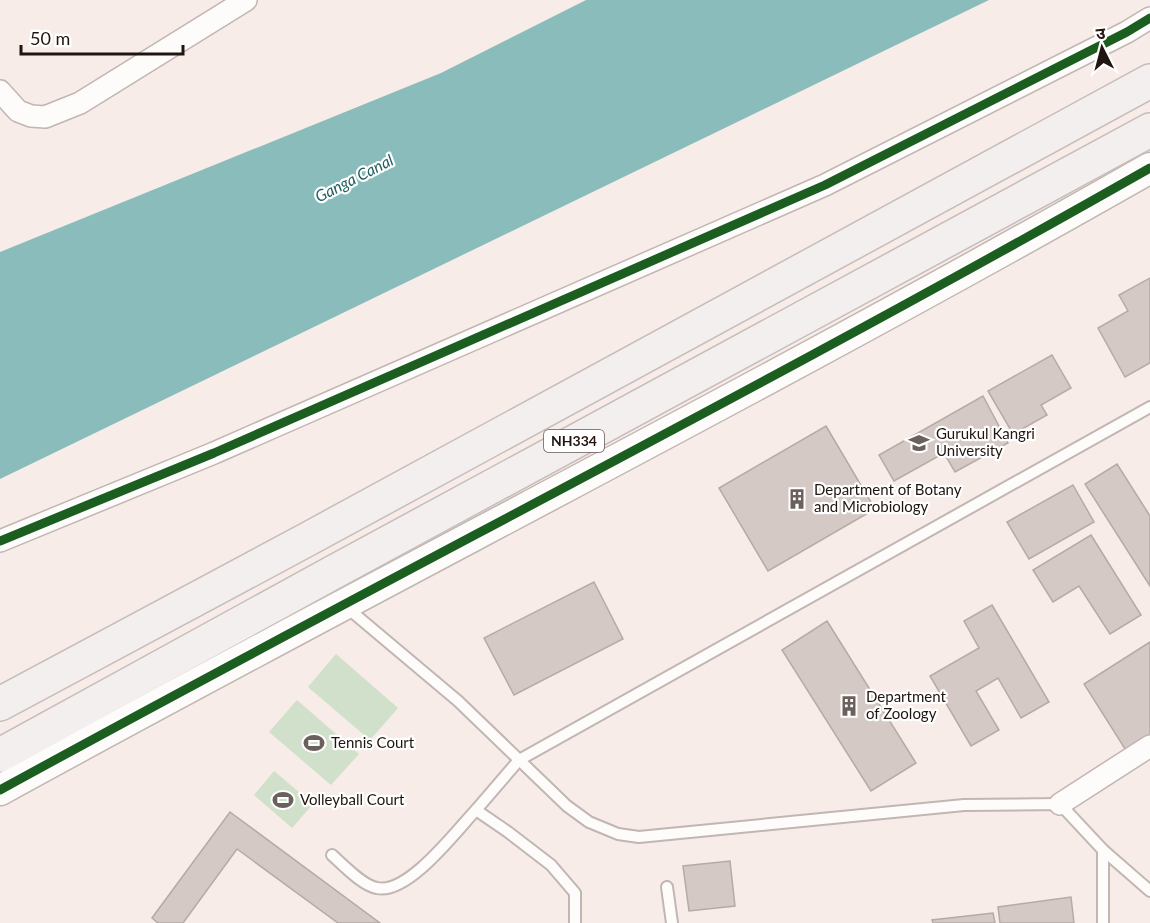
<svg xmlns="http://www.w3.org/2000/svg" width="1150" height="923" font-family="Lato,'Noto Sans Devanagari',sans-serif">
	<style>
		.green { fill: #d0e0ca }
		.water { fill: #8abcbc }
		.building { fill: #d4c9c4; stroke: #b5aba6; stroke-width: 1.5 }
		.lines { fill: none; stroke-linecap: round; stroke-linejoin: round }
		.lane-casing { stroke: #c1b6b2; stroke-width: 14 }
		.street-casing { stroke: #c1b6b2; stroke-width: 24 }
		.secondary-casing { stroke: #c1b6b2; stroke-width: 33 }
		.highway-casing { stroke: #c6bcba; stroke-width: 36 }
		.lane { stroke: #fefcfb; stroke-width: 10 }
		.street { stroke: #fefcfb; stroke-width: 21 }
		.secondary { stroke: #fefcfb; stroke-width: 30 }
		.highway { stroke: #f4efef; stroke-width: 33 }
		.cycleway-casing { stroke: #fff; stroke-width: 13 }
		.cycleway { stroke: #1b5e20; stroke-width: 9 }
		.labels { text-anchor: middle; stroke-width: 4.5; stroke-linejoin: round; paint-order: stroke }
		.shield { fill: #fff; stroke: #635b58; stroke-width: 1.5 }
		.shield-label { font-size: 14px; font-weight: bold; fill: #201510 }
		.poi-label { font-size: 15px; fill: #201510; stroke: #fff; text-anchor: start }
		.water-label { font-size: 16px; font-style: italic; fill: #1f5f60; stroke: #fff }
	</style>
	<rect width="100%" height="100%" fill="#f7ece7"/>
	<g class="green">
		<polygon points="336,654 398,708 370,740 308,687"/>
		<polygon points="297,700 359,754 331,785 269,732"/>
		<polygon points="274,771 313,804 292,828 254,795"/>
	</g>
	<polygon class="water" points="586,0 989,0 0,479 0,252 441,73"/>
	<g class="building">
		<polygon points="1150,278 1150,363 1125,377 1098,328 1128,311 1119,295"/>
		<polygon points="1052,355 1071,388 1041,405 1047,415 1013,434 988,391"/>
		<polygon points="983,396 1008,443 955,472 944,453 894,481 879,455"/>
		<polygon points="826,426 875,509 768,571 719,488"/>
		<polygon points="1117,464 1150,516 1150,586 1085,484"/>
		<polygon points="1073,485 1094,522 1029,559 1007,522"/>
		<polygon points="1091,535 1141,615 1110,634 1079,586 1053,602 1033,570"/>
		<polygon points="594,582 623,639 514,695 484,638"/>
		<polygon points="992,605 1049,702 1021,718 998,678 976,691 999,730 971,746 930,676 979,648 964,621"/>
		<polygon points="827,621 916,763 871,791 782,650"/>
		<polygon points="1150,642 1150,737 1127,752 1084,684"/>
		<polygon points="230,812 380,923 338,923 237,849 183,923 158,923 152,918"/>
		<polygon points="730,861 735,906 689,911 683,866"/>
		<polygon points="1071,897 1074,923 1000,923 998,907"/>
		<polygon points="993,913 995,923 933,923 932,920"/>
	</g>
	<g class="lines">
		<g class="lane-casing">
			<g id="lane">
				<polyline points="345,606 458,701 567,806 589,822 618,834 639,837 964,805 1060,804 1103,850 1150,891"/>
				<polyline points="476,810 519,760 1150,407"/>
				<path d="M332 855C343 865 363 886 377 888 408 895 456 831 476 810L508 832 551 865 575 893V923"/>
				<polyline points="667,887 672,923"/>
				<polyline points="1103,923 1103,850"/>
			</g>
		</g>
		<g class="street-casing">
			<g id="street">
				<polyline points="0,91 18,111 31,116 45,117 80,103 246,0"/>
				<polyline points="0,541 214,453 825,185 1127,32 1150,18"/>
				<polyline points="1060,804 1150,746"/>
			</g>
		</g>
		<g class="secondary-casing">
			<path id="secondary" d="M0 790C382 580 771 384 1150 168"/>
		</g>
		<g class="highway-casing">
			<g id="highway">
				<polyline points="0,704 308,539 1150,81"/>
				<polyline points="0,755 332,573 1150,130"/>
			</g>
		</g>
		<use href="#lane" class="lane"/>
		<use href="#street" class="street"/>
		<use href="#secondary" class="secondary"/>
		<use href="#highway" class="highway"/>
		<g class="cycleway-casing">
			<g id="cycleway">
				<polyline points="0,541 214,453 825,185 1127,32 1150,18"/>
				<path d="M0 790C382 580 771 384 1150 168"/>
			</g>
		</g>
		<use href="#cycleway" class="cycleway"/>
	</g>
	<defs>
		<g id="university-bare" transform="scale(1.62)"><path d="M0-5L7-2L0 1L-7-2ZM-4 1L0 2.5L4 1V4Q0 6-4 4Z" fill="#6b605b" stroke="#fff" stroke-width="2.5" paint-order="stroke"/></g>
		<g id="building-bare" transform="scale(1.62)"><path d="M-4-6H4V6H1V3H-1V6H-4ZM-2.5-4.3h1.7v1.8h-1.7ZM.8-4.3h1.7v1.8H.8ZM-2.5-1h1.7V.8h-1.7ZM.8-1h1.7V.8H.8Z" fill="#6b605b" stroke="#fff" stroke-width="2.5" paint-order="stroke"/></g>
		<g id="stadium-bare" transform="scale(1.62)"><path d="M0-5a6.5 5 0 1 0 0 10a6.5 5 0 1 0 0-10ZM-3.5-1.8h7v3.6h-7Z" fill="#6b605b" stroke="#fff" stroke-width="2.5" paint-order="stroke"/></g>
	</defs>
	<g fill-rule="evenodd">
		<use href="#university-bare" x="919" y="443"/>
		<use href="#building-bare" x="797" y="499"/>
		<use href="#building-bare" x="849" y="706"/>
		<use href="#stadium-bare" x="314" y="743"/>
		<use href="#stadium-bare" x="283" y="800"/>
	</g>
	<g class="labels">
		<rect class="shield" x="544" y="430" width="60" height="22" rx="4.5"/>
		<g class="shield-label">
			<text x="574" y="446">NH334</text>
		</g>
		<g class="poi-label">
			<text x="936" y="439">Gurukul Kangri<tspan x="936" dy="17">University</tspan></text>
			<text x="814" y="495">Department of Botany<tspan x="814" dy="17">and Microbiology</tspan></text>
			<text x="866" y="702">Department<tspan x="866" dy="17">of Zoology</tspan></text>
			<text x="331" y="748">Tennis Court</text>
			<text x="300" y="805">Volleyball Court</text>
		</g>
		<g class="water-label">
			<text transform="translate(354 178) rotate(-27)" y="6">Ganga Canal</text>
		</g>
	</g>
	<g transform="translate(1102 48) rotate(354)" stroke="#ffffff" stroke-width="4.5" paint-order="stroke">
	<path d="M0-4.5L10 22L0 15L-10 22Z" fill="#201510"/>
	<text y="-9" font-size="16" font-weight="bold" text-anchor="middle" fill="#201510">उ</text>
	</g>
	<path d="M21 45v9h162v-9" fill="none" stroke="#201510" stroke-width="3"/>
	<text x="30" y="45" font-size="18" fill="#201510" stroke="#ffffff" stroke-width="4.5" paint-order="stroke">50 m</text>
</svg>
